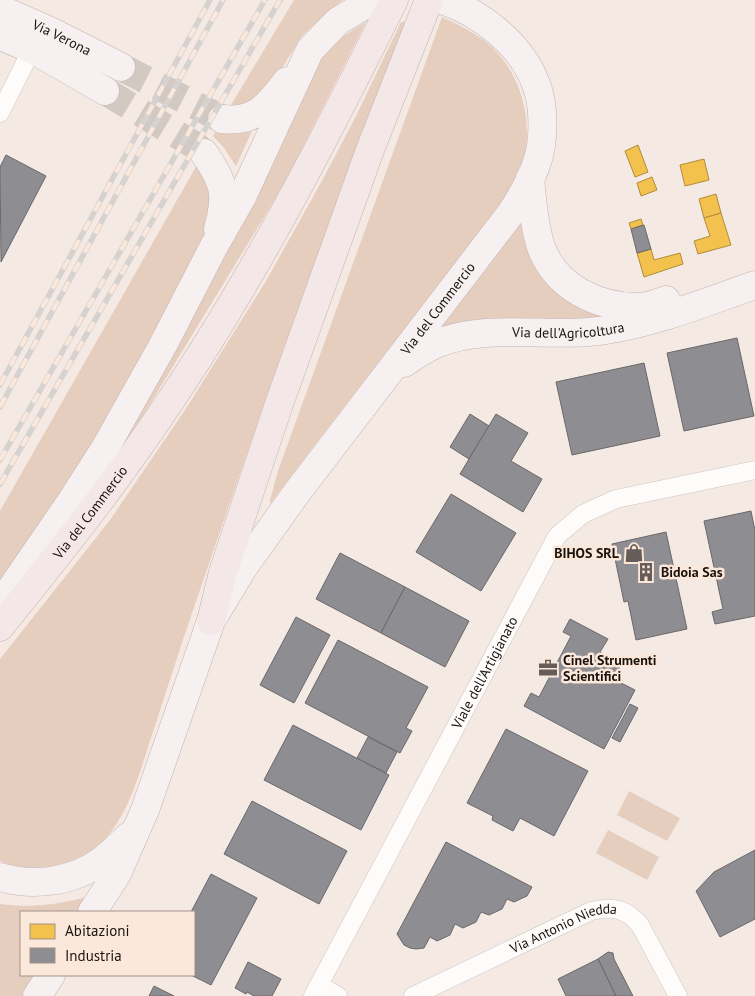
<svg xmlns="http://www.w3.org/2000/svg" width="755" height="996" viewBox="0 0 755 996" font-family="'PT Sans',sans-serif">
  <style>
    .green { fill: #e6cebf }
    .homes { fill: #f2c14e; stroke: #b18c3a }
    .industry { fill: #8d8d92; stroke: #6a686a }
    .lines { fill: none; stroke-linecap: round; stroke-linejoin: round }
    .primary-tunnel { stroke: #d3c9c3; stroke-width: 28; stroke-dasharray: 28 14; stroke-linecap: butt }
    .street-casing { stroke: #cfc6c1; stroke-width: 19 }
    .primary-casing { stroke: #c3b3b1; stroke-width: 29 }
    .highway-casing { stroke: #c3b3b1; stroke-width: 29 }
    .street { stroke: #fdfcfb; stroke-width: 18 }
    .primary { stroke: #f7f0f0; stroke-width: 28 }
    .highway { stroke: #f4e7e8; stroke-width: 28 }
    .rail-casing { stroke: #d5d2d0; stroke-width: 5.5 }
    .rail { stroke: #fce8db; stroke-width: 4; stroke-dasharray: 11; stroke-linecap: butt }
    .labels { text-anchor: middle; stroke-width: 5; stroke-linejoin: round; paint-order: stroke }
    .street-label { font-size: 14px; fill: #1a120d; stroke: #fce8db }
    .poi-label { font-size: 14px; font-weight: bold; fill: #1a120d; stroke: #fce8db; text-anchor: start }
  </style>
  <rect width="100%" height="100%" fill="#f4e9e3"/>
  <!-- green -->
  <g class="green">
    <path d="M294,0H343L332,8L302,36L267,92L249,104L231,105Z"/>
    <path d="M442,17C457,24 471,31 485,41C517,67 531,109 526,150C520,192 456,262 429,297C376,366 322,434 270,504V500L278,471Z"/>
    <path d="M406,21C380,90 352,160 327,229C280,357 236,485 192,613C178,654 165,695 152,735C141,768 129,814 105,839C81,866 33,875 0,861V659L110,520L187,407L266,281L323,179L355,118L401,22Z"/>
    <path d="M366,22L283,186L141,419L111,463L183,335L234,238L301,89L323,55L342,37Z"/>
    <path d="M217,129C228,135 240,134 252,131L236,166L224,148L213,136Z"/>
    <path d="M201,158L212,178L211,223L157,329L96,437L70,480L0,585V511Z"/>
    <path d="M522,222L615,317L438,332L441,326Z"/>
    <path d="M629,791L680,818L667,841L617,815Z"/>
    <path d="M608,830L659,857L647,880L596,853Z"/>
    <path d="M83,898L86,900L78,912H21V975H36L23,996H0V904C29,908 55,905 83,898Z"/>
  </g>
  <!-- homes -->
  <g class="homes">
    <path d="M638,145L648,172L635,177L625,151Z"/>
    <path d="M704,159L709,180L685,186L680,165Z"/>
    <path d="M652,177L657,190L641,196L637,183Z"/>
    <path d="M716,194L721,213L704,218L699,199Z"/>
    <path d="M721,213L731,245L698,254L694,241L710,236L704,218Z"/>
    <path d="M641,219L643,225L631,229L629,223Z"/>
    <path d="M651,249L654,260L680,253L683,264L644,277L637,253Z"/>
  </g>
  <!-- industry -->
  <g class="industry">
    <path d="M6,155L46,176L1,262L0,167Z"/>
    <path d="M644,225L651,249L637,253L631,229Z"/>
    <path d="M737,338L754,416L684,431L667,353Z"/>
    <path d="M644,363L660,436L572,455L556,382Z"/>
    <path d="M470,414L489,426L469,459L450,447Z"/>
    <path d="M496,414L528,433L511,461L542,479L523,512L460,474Z"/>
    <path d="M451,494L516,533L481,591L416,552Z"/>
    <path d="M751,511L755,531V616L715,624L712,612L723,609L704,521Z"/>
    <path d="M666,532L687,629L636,640L628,601L624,602L612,544Z"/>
    <path d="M340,553L405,587L381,633L316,599Z"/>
    <path d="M405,587L469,621L445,667L381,633Z"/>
    <path d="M296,617L330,635L294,703L260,685Z"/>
    <path d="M570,619L608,639L600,652L621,664L613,679L635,690L604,749L524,706L531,693L539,697L571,636L563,632Z"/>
    <path d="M338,640L428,687L406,728L412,731L400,753L305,703Z"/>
    <path d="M630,704L638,708L620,742L612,738Z"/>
    <path d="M293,725L389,775L361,830L264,780Z"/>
    <path d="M506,729L588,771L554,836L520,818L513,831L492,820L493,816L467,803Z"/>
    <path d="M368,737L397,752L386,773L357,758Z"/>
    <path d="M252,801L347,851L319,904L224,854Z"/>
    <path d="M446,842L532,887L527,896L514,902L507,899L502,909L489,915L481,912L476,922L463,928L455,924L450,935L437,941L430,937L424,948L416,949L410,948L404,945L397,934Z"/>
    <path d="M755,850V919L720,937L696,891L714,872Z"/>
    <path d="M211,874L257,898L211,985L191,975H194V912H191Z"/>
    <path d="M608,952L613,953L614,959L633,996H616L598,959Z"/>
    <path d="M598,959L616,996H566L558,979Z"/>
    <path d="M248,962L281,979L272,996H254L247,992L246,994L235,988Z"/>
    <path d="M154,986L174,996H149Z"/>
  </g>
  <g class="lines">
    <!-- primary-tunnel -->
    <g class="primary-tunnel">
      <path d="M121,67L222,119"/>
      <path d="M105,91L196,146L204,153"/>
    </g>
    <!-- street casing -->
    <g class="street-casing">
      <g id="street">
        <path d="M0,113L32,49"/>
        <path d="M319,985L338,996"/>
        <path id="s1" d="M313,996L557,536L583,514L616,499L755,470"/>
        <path id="s2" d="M413,996L591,911C611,906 626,908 640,925L678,996"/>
      </g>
    </g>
    <!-- primary casing -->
    <g class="primary-casing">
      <g id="primary">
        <path id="s3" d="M0,9L50,31L121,67"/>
        <path d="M0,36L32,49L105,91"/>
        <path d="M222,119C255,123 268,106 287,81"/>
        <path d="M204,153C224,182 228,194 218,229"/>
        <path d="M530,178C532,199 534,226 541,247C556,288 599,308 640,307C648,307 658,303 666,300"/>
        <path id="s4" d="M404,363C414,356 425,349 436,344C487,322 552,339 606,330C657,322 706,302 755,285"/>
        <path d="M0,605L70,503L104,450L163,345L213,248L243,195L310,50L338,21L370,2L378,0"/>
        <path d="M0,877C33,887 72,882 100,862C111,854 120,845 129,836"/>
        <path id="s5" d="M92,912L117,874L145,810L211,621L245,565L298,491L511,213C525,191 541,164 542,136C543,120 542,99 536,84C521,44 481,13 442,0"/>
        <path d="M37,996L51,975"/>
      </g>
    </g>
    <!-- highway casing -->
    <g class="highway-casing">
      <g id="highway">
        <path d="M211,621L223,572L278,407L370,150L429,0"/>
        <path id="s6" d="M0,627C54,560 108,493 156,422C248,289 322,145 394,0"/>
      </g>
    </g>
    <!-- street -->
    <use href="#street" class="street"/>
    <!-- primary -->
    <use href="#primary" class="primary"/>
    <!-- highway -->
    <use href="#highway" class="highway"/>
    <!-- rail casing -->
    <g class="rail-casing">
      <g id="rail">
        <path d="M0,385L210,0"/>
        <path d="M0,407L223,0"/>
        <path d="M0,460L265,0"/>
        <path d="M0,484L280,0"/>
      </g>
    </g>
    <!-- rail -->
    <use href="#rail" class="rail"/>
  </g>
  <!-- icons -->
  <defs>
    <g id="shop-bare" transform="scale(1.5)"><path d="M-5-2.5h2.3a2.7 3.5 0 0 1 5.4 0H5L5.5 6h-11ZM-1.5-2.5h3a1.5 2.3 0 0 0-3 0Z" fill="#665d58" stroke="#fce8db" stroke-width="2.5" paint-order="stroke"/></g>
    <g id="building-bare" transform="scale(1.5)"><path d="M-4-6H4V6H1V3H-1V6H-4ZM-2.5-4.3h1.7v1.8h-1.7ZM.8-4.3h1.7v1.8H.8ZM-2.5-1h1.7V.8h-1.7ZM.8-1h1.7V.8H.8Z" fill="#665d58" stroke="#fce8db" stroke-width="2.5" paint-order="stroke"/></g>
    <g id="office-bare" transform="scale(1.5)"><path d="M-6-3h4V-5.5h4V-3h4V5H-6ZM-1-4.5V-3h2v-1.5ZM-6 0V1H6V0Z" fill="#665d58" stroke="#fce8db" stroke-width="2.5" paint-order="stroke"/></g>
  </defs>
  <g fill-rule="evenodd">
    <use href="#shop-bare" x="634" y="553"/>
    <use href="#building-bare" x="646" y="572"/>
    <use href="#office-bare" x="548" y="668"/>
  </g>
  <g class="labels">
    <!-- street labels -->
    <g class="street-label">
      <text dy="5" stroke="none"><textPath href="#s3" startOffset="68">Via Verona</textPath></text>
      <text dy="5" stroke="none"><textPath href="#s5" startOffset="702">Via del Commercio</textPath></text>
      <text dy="5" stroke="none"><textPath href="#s4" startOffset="171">Via dell'Agricoltura</textPath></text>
      <text dy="5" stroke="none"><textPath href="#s6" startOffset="146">Via del Commercio</textPath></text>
      <text dy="5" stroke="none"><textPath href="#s1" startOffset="366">Viale dell'Artigianato</textPath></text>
      <text dy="5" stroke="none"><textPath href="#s2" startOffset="166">Via Antonio Niedda</textPath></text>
    </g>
    <!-- poi labels -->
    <g class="poi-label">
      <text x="619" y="558" text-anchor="end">BIHOS SRL</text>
      <text x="661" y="577">Bidoia Sas</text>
      <text x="563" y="665">Cinel Strumenti<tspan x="563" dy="16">Scientifici</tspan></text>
    </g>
  </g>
  <!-- legend -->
  <rect x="20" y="911" width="175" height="65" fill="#fce8db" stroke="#a29289"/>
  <rect x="30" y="924" width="25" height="15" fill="#f2c14e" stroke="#a29289"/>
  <text x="65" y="936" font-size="15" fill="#1a120d">Abitazioni</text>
  <rect x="30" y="948" width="25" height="15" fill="#8d8d92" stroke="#a29289"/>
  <text x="65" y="961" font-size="15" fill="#1a120d">Industria</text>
</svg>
